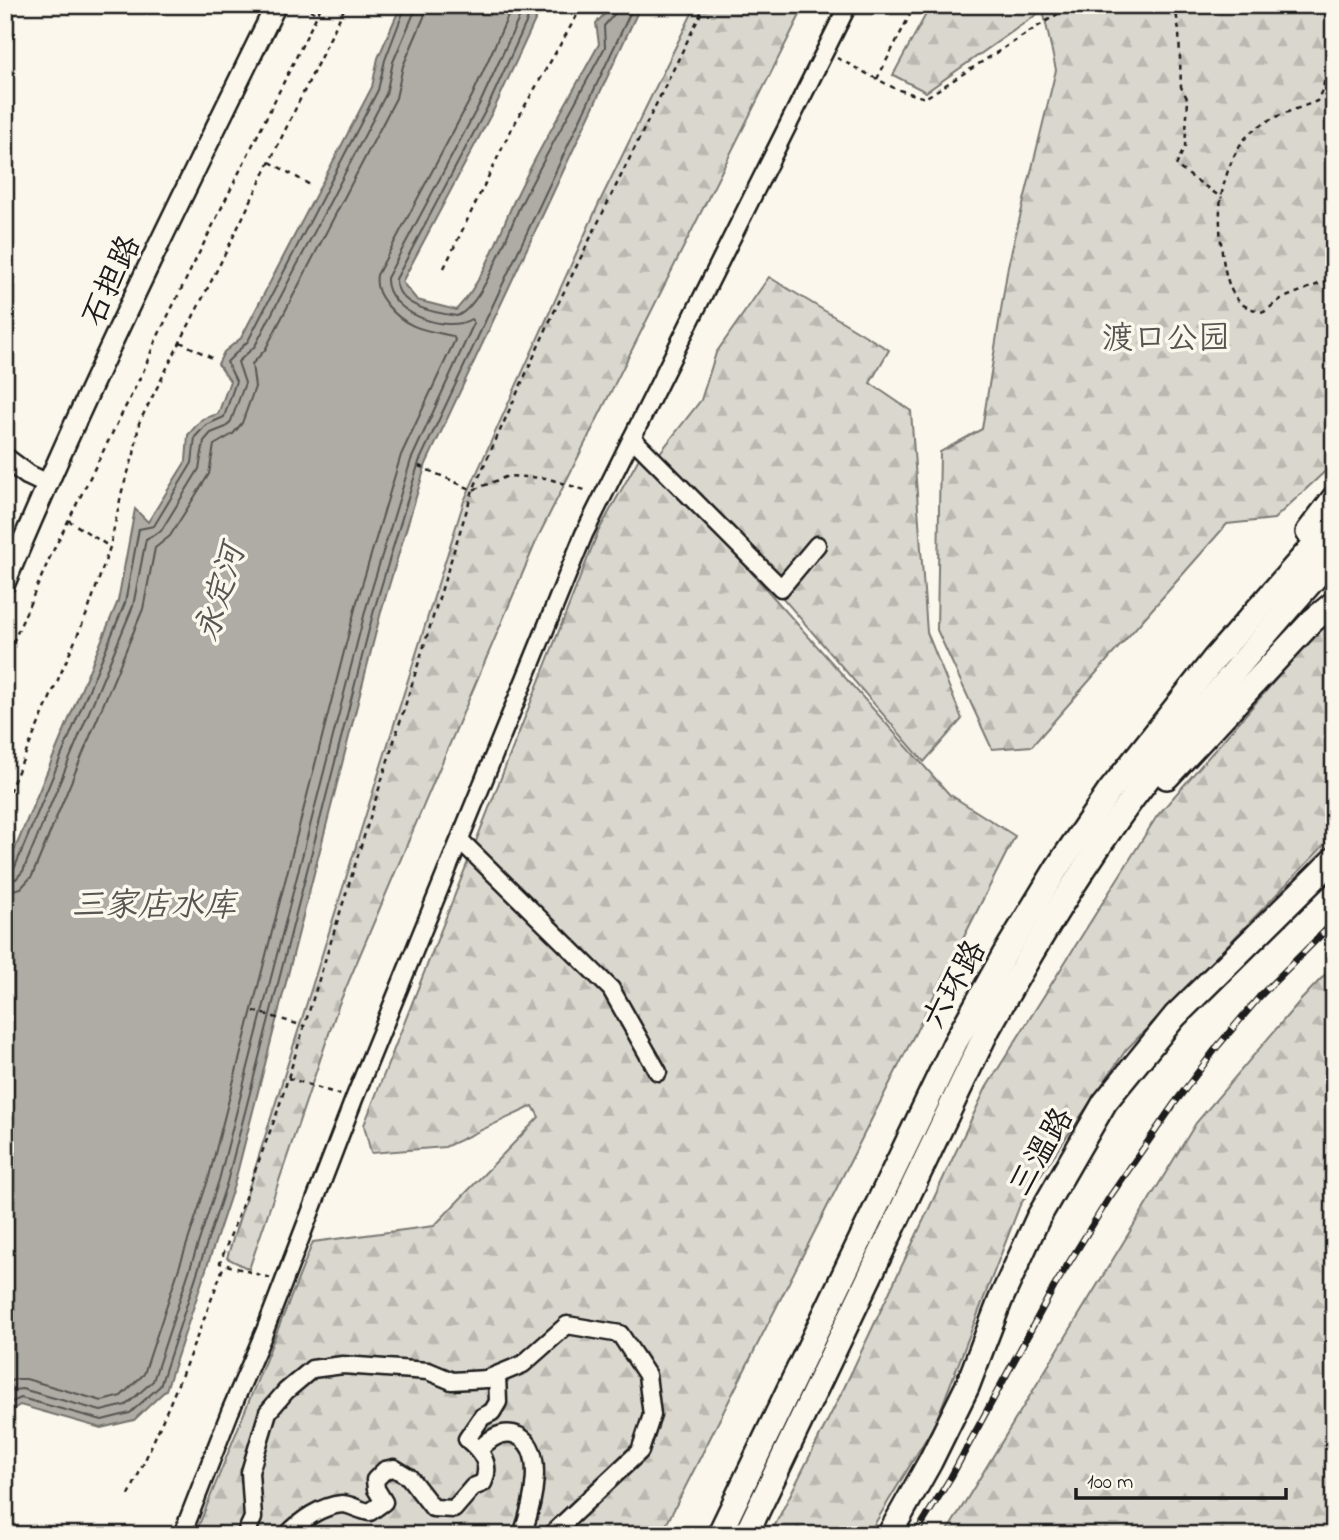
<svg xmlns="http://www.w3.org/2000/svg" width="1339" height="1540" viewBox="0 0 1339 1540" font-family="'Indie Flower','LXGW WenKai TC',sans-serif">
  <style>
    .forest { fill: url(#forest-firs); stroke: #7b7a75; stroke-width: 2 }
    .water { fill: #afaca5; stroke: #74726e; stroke-width: 2 }
    .lines { fill: none; stroke-linecap: round; stroke-linejoin: round }
    .shore { stroke: #575653; stroke-width: 2 }
    .minor-casing { stroke: #1c1c1c; stroke-width: 21 }
    .major-casing { stroke: #1c1c1c; stroke-width: 24 }
    .highway-casing { stroke: #1c1c1c; stroke-width: 28 }
    .path { stroke: #1c1c1c; stroke-width: 2.5; stroke-dasharray: 5 5; stroke-linecap: butt }
    .minor { stroke: #fbf7ec; stroke-width: 16 }
    .major { stroke: #fbf7ec; stroke-width: 19 }
    .highway { stroke: #fbf7ec; stroke-width: 23 }
    .rail-casing { stroke: #1c1c1c; stroke-width: 7 }
    .rail { stroke: #fbf7ec; stroke-width: 4.5; stroke-dasharray: 13; stroke-linecap: butt }
    .labels { text-anchor: middle; stroke-width: 7; stroke-linejoin: round; paint-order: stroke }
    .street-label { font-size: 32px; fill: #1c1c1c; stroke: #fbf7ec }
    .park-label { font-size: 32px; fill: #555451; stroke: #fbf7ec }
    .water-label { font-size: 33px; font-style: italic; fill: #575653; stroke: #fbf7ec }
  </style>
  <defs>
    <pattern id="forest-firs" width="22" height="20" patternUnits="userSpaceOnUse" patternTransform="scale(1.75)"><rect width="22" height="20" fill="#dad7ce"/><path d="M5 1l3.5 6h-7zM16 11l3.5 6h-7z" fill="#bab8b0"/></pattern>
  </defs>
  <rect width="100%" height="100%" fill="#fbf7ec"/>
  <filter id="ink" filterUnits="userSpaceOnUse"><feTurbulence type="fractalNoise" baseFrequency=".0143" numOctaves="2"/><feDisplacementMap in="SourceGraphic" scale="14" xChannelSelector="R" yChannelSelector="G"/><feConvolveMatrix kernelMatrix="1 2 1 2 8 2 1 2 1" color-interpolation-filters="sRGB"/></filter>
  <g filter="url(#ink)">
    <!-- forest -->
    <g class="forest">
      <path d="M696,5H805L538,537L339,1004L249,1269L227,1258L464,501L600,201Z"/>
      <path d="M931,5H1334V463L1274,519L1227,524L1032,746L992,749L937,630L940,452L982,429L1008,266L1056,70L1043,10L926,92L893,75Z"/>
      <path d="M769,277L889,350L870,383L911,411L927,632L962,719L924,762L659,454L701,400L716,353Z"/>
      <path d="M643,451L949,794L1015,836L661,1535H195L313,1242L434,1226L539,1117L533,1106L445,1147L371,1153L364,1125L598,532Z"/>
      <path d="M1334,613V835L1126,1050L1020,1205L935,1424L868,1535H770L844,1388L986,1088L1157,816Z"/>
      <path d="M1334,965V1535H945L1196,1123L1299,1002Z"/>
    </g>
    <!-- water -->
    <path class="water" d="M401,5H542L495,107L402,282L417,300L456,310C485,279 497,239 514,201C539,147 571,96 599,44L596,23L613,5H641L426,464L381,612L234,1185L166,1390L134,1420L101,1428L20,1405L5,1414V873L118,601L135,509L148,522L186,461L188,435L202,419L218,414L230,381L218,364L224,352L241,338L372,87L378,58Z"/>
    <g class="lines">
      <!-- shore -->
      <g class="shore">
        <path d="M534,5L489,104L396,279C396,307 436,313 457,316C485,304 509,227 523,200C549,149 578,98 605,47L604,26L616,12L617,5"/>
        <path d="M5,873L11,872L15,867L125,603L139,529L154,526L192,463L195,437L206,425L224,417L236,381L227,362L248,341L378,90L385,60L406,5"/>
        <path d="M5,881L16,879L23,871L133,606L146,539L161,531L199,469L204,441L211,433L226,427L231,421L245,383L238,362L255,346L386,94L393,62L414,13L415,5"/>
        <path d="M5,892L21,888L32,876L143,609L155,548L170,536L209,474L214,445L233,434L242,423L255,387L252,364L265,350L396,98L403,66L424,17L426,5"/>
        <path d="M5,1383L16,1379H26L102,1401L121,1396L144,1374L209,1177L356,605L401,455L455,340L453,336C425,330 407,329 388,306C380,296 375,288 377,275L472,96L513,5"/>
        <path d="M5,1395L14,1390L22,1389L101,1411L126,1405L153,1381L219,1180L366,608L411,460L474,323L471,319C446,335 385,311 387,278L481,101L525,5"/>
        <path d="M5,1405L21,1398L102,1420L130,1413L160,1386L227,1182L374,610L419,462L634,5"/>
      </g>
      <!-- minor casing -->
      <g class="minor-casing">
        <g id="minor">
          <path d="M632,438L781,588L817,545"/>
          <path d="M460,840L611,989L658,1072"/>
          <path d="M479,1450C488,1440 499,1431 513,1434C550,1444 531,1510 522,1535"/>
          <path d="M182,1535L230,1412L264,1333L354,1099L584,534L848,5"/>
          <path d="M245,1535L253,1518L250,1472L268,1412L286,1391L312,1369L343,1365L428,1371L452,1381L487,1379L523,1364L567,1325L620,1334L647,1375L652,1415L640,1451L551,1535"/>
          <path d="M287,1535C301,1520 321,1506 342,1504C350,1504 361,1511 370,1512L384,1502L376,1489L375,1480L385,1470L394,1468L409,1477L433,1508L454,1509L473,1487L483,1483C492,1464 481,1451 467,1439L482,1417L492,1412L498,1402L497,1375"/>
        </g>
      </g>
      <!-- major casing -->
      <g class="major-casing">
        <g id="major">
          <path d="M5,458L28,475L47,484"/>
          <path d="M5,583C87,387 182,196 276,5"/>
        </g>
      </g>
      <!-- highway casing -->
      <g class="highway-casing">
        <g id="highway">
          <path d="M1308,532L1334,498"/>
          <path d="M1167,777L1312,621L1334,603"/>
          <path d="M719,1535L955,1043L1004,955L1057,868L1109,792L1215,658L1334,522"/>
          <path d="M746,1535L988,1029C1032,950 1079,871 1133,798C1196,714 1264,635 1334,556"/>
          <path d="M889,1535L930,1462L967,1387L1000,1301L1038,1218L1105,1102L1175,1016L1334,859"/>
        </g>
      </g>
      <!-- path -->
      <g class="path">
        <path d="M301,5L316,13"/>
        <path d="M1175,5L1179,31L1181,87L1188,100L1185,146L1176,166L1222,198"/>
        <path d="M1334,32L1323,88L1317,101C1290,112 1255,120 1239,147C1229,163 1221,189 1220,208C1219,231 1222,280 1236,298C1244,308 1252,309 1264,312L1281,299L1334,278"/>
        <path d="M837,58L896,89L925,98L1067,8L1077,5"/>
        <path d="M877,79L915,5"/>
        <path d="M270,162L312,186"/>
        <path d="M444,268L511,130L583,5"/>
        <path d="M180,342L214,359"/>
        <path d="M419,466L473,490L508,476L546,478L588,491"/>
        <path d="M68,520L110,547"/>
        <path d="M5,661L50,557L143,372L155,342L322,5"/>
        <path d="M5,801L88,611L110,547L122,491L134,454L139,423L223,258L346,5"/>
        <path d="M254,1011L304,1026"/>
        <path d="M288,1078L341,1095"/>
        <path d="M270,1278L220,1263L277,1113L473,490L554,312L705,5"/>
        <path d="M129,1495C164,1420 196,1343 224,1265"/>
      </g>
      <!-- minor -->
      <use href="#minor" class="minor"/>
      <!-- major -->
      <use href="#major" class="major"/>
      <!-- highway -->
      <use href="#highway" class="highway"/>
      <!-- rail casing -->
      <g class="rail-casing">
        <path id="rail" d="M915,1535L951,1477L1054,1287L1109,1198L1174,1104L1217,1047L1261,995L1334,922"/>
      </g>
      <!-- rail -->
      <use href="#rail" class="rail"/>
    </g>
  </g>
  <g class="labels">
    <!-- street labels -->
    <g class="street-label">
      <text transform="translate(110 280) rotate(-65)" y="11">石担路</text>
      <text transform="translate(953 984) rotate(-61)" y="11">六环路</text>
      <text transform="translate(1040 1151) rotate(-60)" y="11">三温路</text>
    </g>
    <!-- park labels -->
    <g class="park-label">
      <text x="1166" y="348">渡口公园</text>
    </g>
    <!-- water labels -->
    <g class="water-label">
      <text transform="translate(218 592) rotate(-73)" y="12">永定河</text>
      <text x="154" y="915">三家店水库</text>
    </g>
  </g>
  <!-- margin -->
  <rect width="1339" height="1540" fill="none" stroke="#fbf7ec" stroke-width="28"/>
  <rect x="14" y="14" width="1311" height="1512" fill="none" stroke="#1c1c1c" stroke-width="2.5" filter="url(#ink)"/>
  <!-- scale -->
  <path d="M1076 1488v10h210v-10" fill="none" stroke="#1c1c1c" stroke-width="3.5"/>
  <text x="1087" y="1488" font-size="21" fill="#1c1c1c" stroke="#fbf7ec" stroke-width="5" paint-order="stroke">100 m</text>
</svg>
